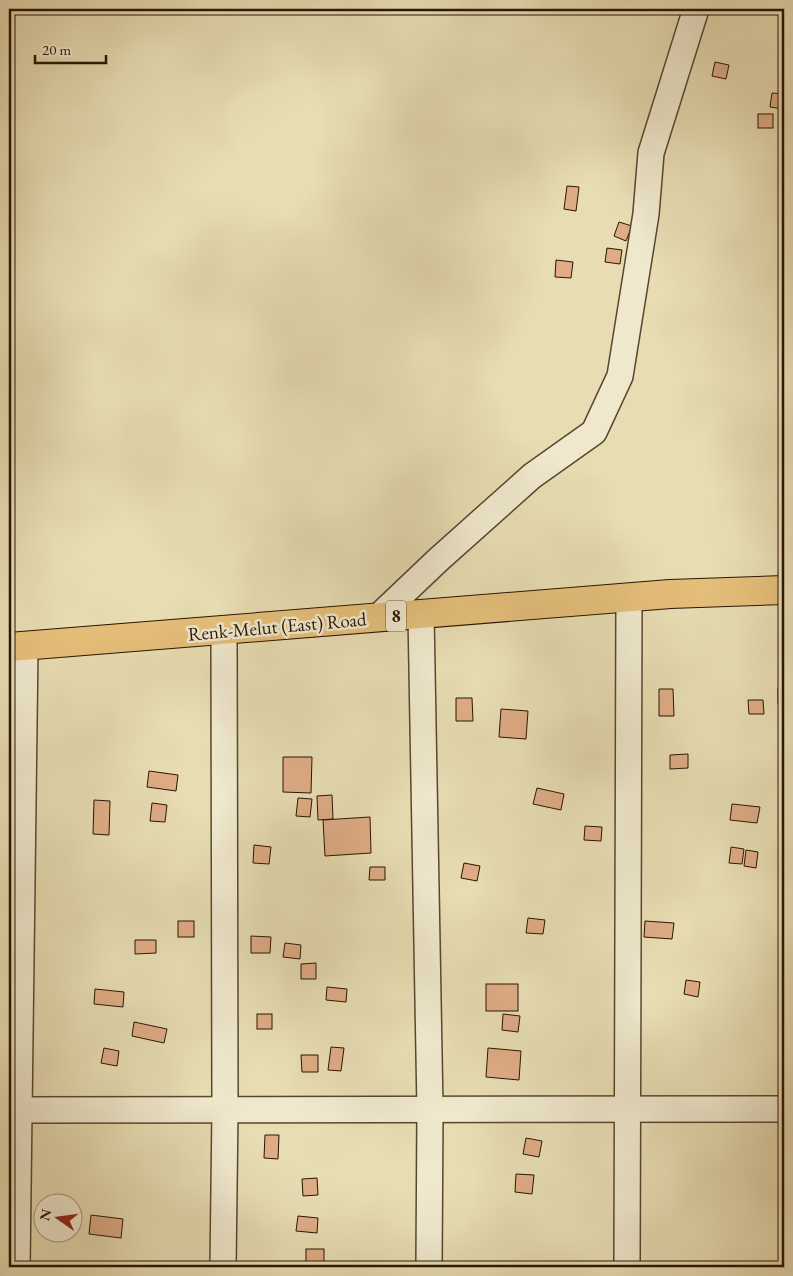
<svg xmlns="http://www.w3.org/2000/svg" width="793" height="1276" viewBox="0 0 793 1276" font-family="'EB Garamond',serif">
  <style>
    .building { fill: #deac85; stroke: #2b1404 }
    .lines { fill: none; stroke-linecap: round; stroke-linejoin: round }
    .minor-casing { stroke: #5a4630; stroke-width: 28 }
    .primary-casing { stroke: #2b1404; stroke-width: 30 }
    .minor { stroke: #efe8cd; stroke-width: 25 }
    .primary { stroke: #e4be79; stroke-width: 28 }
    .labels { text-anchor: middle; stroke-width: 5; stroke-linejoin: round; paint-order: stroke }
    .shield { fill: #efe8cd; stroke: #665440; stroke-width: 1 }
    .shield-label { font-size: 18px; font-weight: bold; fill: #2b1404 }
    .street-label { font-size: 19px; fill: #2b1404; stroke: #efe8cd }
  </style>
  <rect width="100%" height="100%" fill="#e7dcb2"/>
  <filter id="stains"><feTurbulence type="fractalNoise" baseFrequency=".004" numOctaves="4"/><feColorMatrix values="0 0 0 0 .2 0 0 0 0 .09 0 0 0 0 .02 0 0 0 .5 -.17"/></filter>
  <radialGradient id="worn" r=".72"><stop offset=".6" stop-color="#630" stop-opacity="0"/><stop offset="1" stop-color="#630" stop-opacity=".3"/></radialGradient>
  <!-- building -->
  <g class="building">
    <path d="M715,62L729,65L726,79L712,76Z"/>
    <path d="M772,93L784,94V109L770,107Z"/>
    <rect x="758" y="114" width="15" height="14"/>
    <path d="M567,186L579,187L576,211L564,209Z"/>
    <path d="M619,222L632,226L626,241L614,236Z"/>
    <path d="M607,248L622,250L620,264L605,262Z"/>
    <path d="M556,260L573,262L571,278L555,277Z"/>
    <rect x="778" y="688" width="6" height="15"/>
    <path d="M659,689H673L674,716H659Z"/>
    <path d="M456,698H472L473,721H456Z"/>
    <path d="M748,700H763L764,714H749Z"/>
    <path d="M501,709L528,711L526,739L499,737Z"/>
    <path d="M688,754V768L670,769V755Z"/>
    <path d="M283,757H312L311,793L283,792Z"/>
    <path d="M149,771L178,775L176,791L147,787Z"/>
    <path d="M537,788L564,794L561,810L533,804Z"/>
    <path d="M332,795L333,819L318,820L317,796Z"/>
    <path d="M298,798L312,799L310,817L296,816Z"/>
    <path d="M94,800L110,801L109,835L93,834Z"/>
    <path d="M152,803L167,805L165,822L150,821Z"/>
    <path d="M732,804L760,807L757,823L730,820Z"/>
    <path d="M370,817L371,853L325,856L323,820Z"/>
    <path d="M585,826L602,827L601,841L584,840Z"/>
    <path d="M254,845L271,847L269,864L253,863Z"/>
    <path d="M731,847L744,849L742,864L729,863Z"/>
    <path d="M746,850L758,852L756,868L744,866Z"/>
    <path d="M464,863L480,866L477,881L461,878Z"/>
    <path d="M370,867H385V880H369Z"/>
    <path d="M528,918L545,920L543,934L526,933Z"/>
    <rect x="178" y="921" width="16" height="16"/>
    <path d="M645,921L674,923L672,939L644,937Z"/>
    <path d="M251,936L271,937L270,953H251Z"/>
    <path d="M135,940H156V953L135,954Z"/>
    <path d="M285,943L301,945L300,959L283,957Z"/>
    <path d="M316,963V979H301V964Z"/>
    <path d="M686,980L700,982L698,997L684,994Z"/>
    <rect x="486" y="984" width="32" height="27"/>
    <path d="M327,987L347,989L346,1002L326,1000Z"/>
    <path d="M95,989L124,992L123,1007L94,1004Z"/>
    <rect x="257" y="1014" width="15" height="15"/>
    <path d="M503,1014L520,1016L518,1032L502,1030Z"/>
    <path d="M134,1022L167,1029L164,1043L132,1036Z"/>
    <path d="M331,1047L344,1048L341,1071L328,1070Z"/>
    <path d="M104,1048L119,1051L117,1066L101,1063Z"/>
    <path d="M488,1048L521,1051L519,1080L486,1077Z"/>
    <path d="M301,1055H318V1072H302Z"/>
    <path d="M265,1135H279L278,1159L264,1158Z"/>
    <path d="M526,1138L542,1141L539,1157L523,1154Z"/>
    <path d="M516,1174L534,1175L532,1194L515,1192Z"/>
    <path d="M317,1178L318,1195L303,1196L302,1179Z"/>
    <path d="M91,1215L123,1219L121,1238L89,1234Z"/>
    <path d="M298,1216L318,1218L317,1233L296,1231Z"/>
    <rect x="306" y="1249" width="18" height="15"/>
  </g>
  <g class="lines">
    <!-- minor casing -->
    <g class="minor-casing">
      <g id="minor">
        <path d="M421,614L430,1109L429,1267"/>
        <path d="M377,618L438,560L532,476L594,432L620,376L646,214L651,153L696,9"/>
        <path d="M9,1110L784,1109"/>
        <path d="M17,1267L25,646"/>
        <path d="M223,1267L225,1110L224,630"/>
        <path d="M627,1267L629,598"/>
      </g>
    </g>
    <!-- primary casing -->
    <g class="primary-casing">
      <path id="primary" d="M9,647L670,594L784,590"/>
    </g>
    <!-- minor -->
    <use href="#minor" class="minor"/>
    <!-- primary -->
    <use href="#primary" class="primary"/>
  </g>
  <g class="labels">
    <!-- shield labels -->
    <rect class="shield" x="386" y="600.5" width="20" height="31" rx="4"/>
    <g class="shield-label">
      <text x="396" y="622">8</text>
    </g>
    <!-- street labels -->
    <g class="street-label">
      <text transform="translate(277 626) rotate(-5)" y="7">Renk-Melut (East) Road</text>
    </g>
  </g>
  <!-- margin -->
  <rect width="793" height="1276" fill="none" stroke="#e7dcb2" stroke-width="30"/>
  <rect x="10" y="10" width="773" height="1256" fill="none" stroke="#2b1404" stroke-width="2.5"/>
  <rect x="15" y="15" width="763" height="1246" fill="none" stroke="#2b1404"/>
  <!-- north arrow -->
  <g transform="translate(58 1218) rotate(284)"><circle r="24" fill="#efe8cd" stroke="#a1937d"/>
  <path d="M0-4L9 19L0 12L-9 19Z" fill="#8f2418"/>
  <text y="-8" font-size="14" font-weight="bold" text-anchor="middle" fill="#2b1404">N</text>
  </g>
  <!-- scale -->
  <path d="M35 55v8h71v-8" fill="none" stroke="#2b1404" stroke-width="2.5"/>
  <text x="42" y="55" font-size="15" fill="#2b1404" stroke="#efe8cd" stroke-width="4" paint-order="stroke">20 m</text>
  <rect width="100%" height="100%" filter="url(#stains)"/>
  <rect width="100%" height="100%" fill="url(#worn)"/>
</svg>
